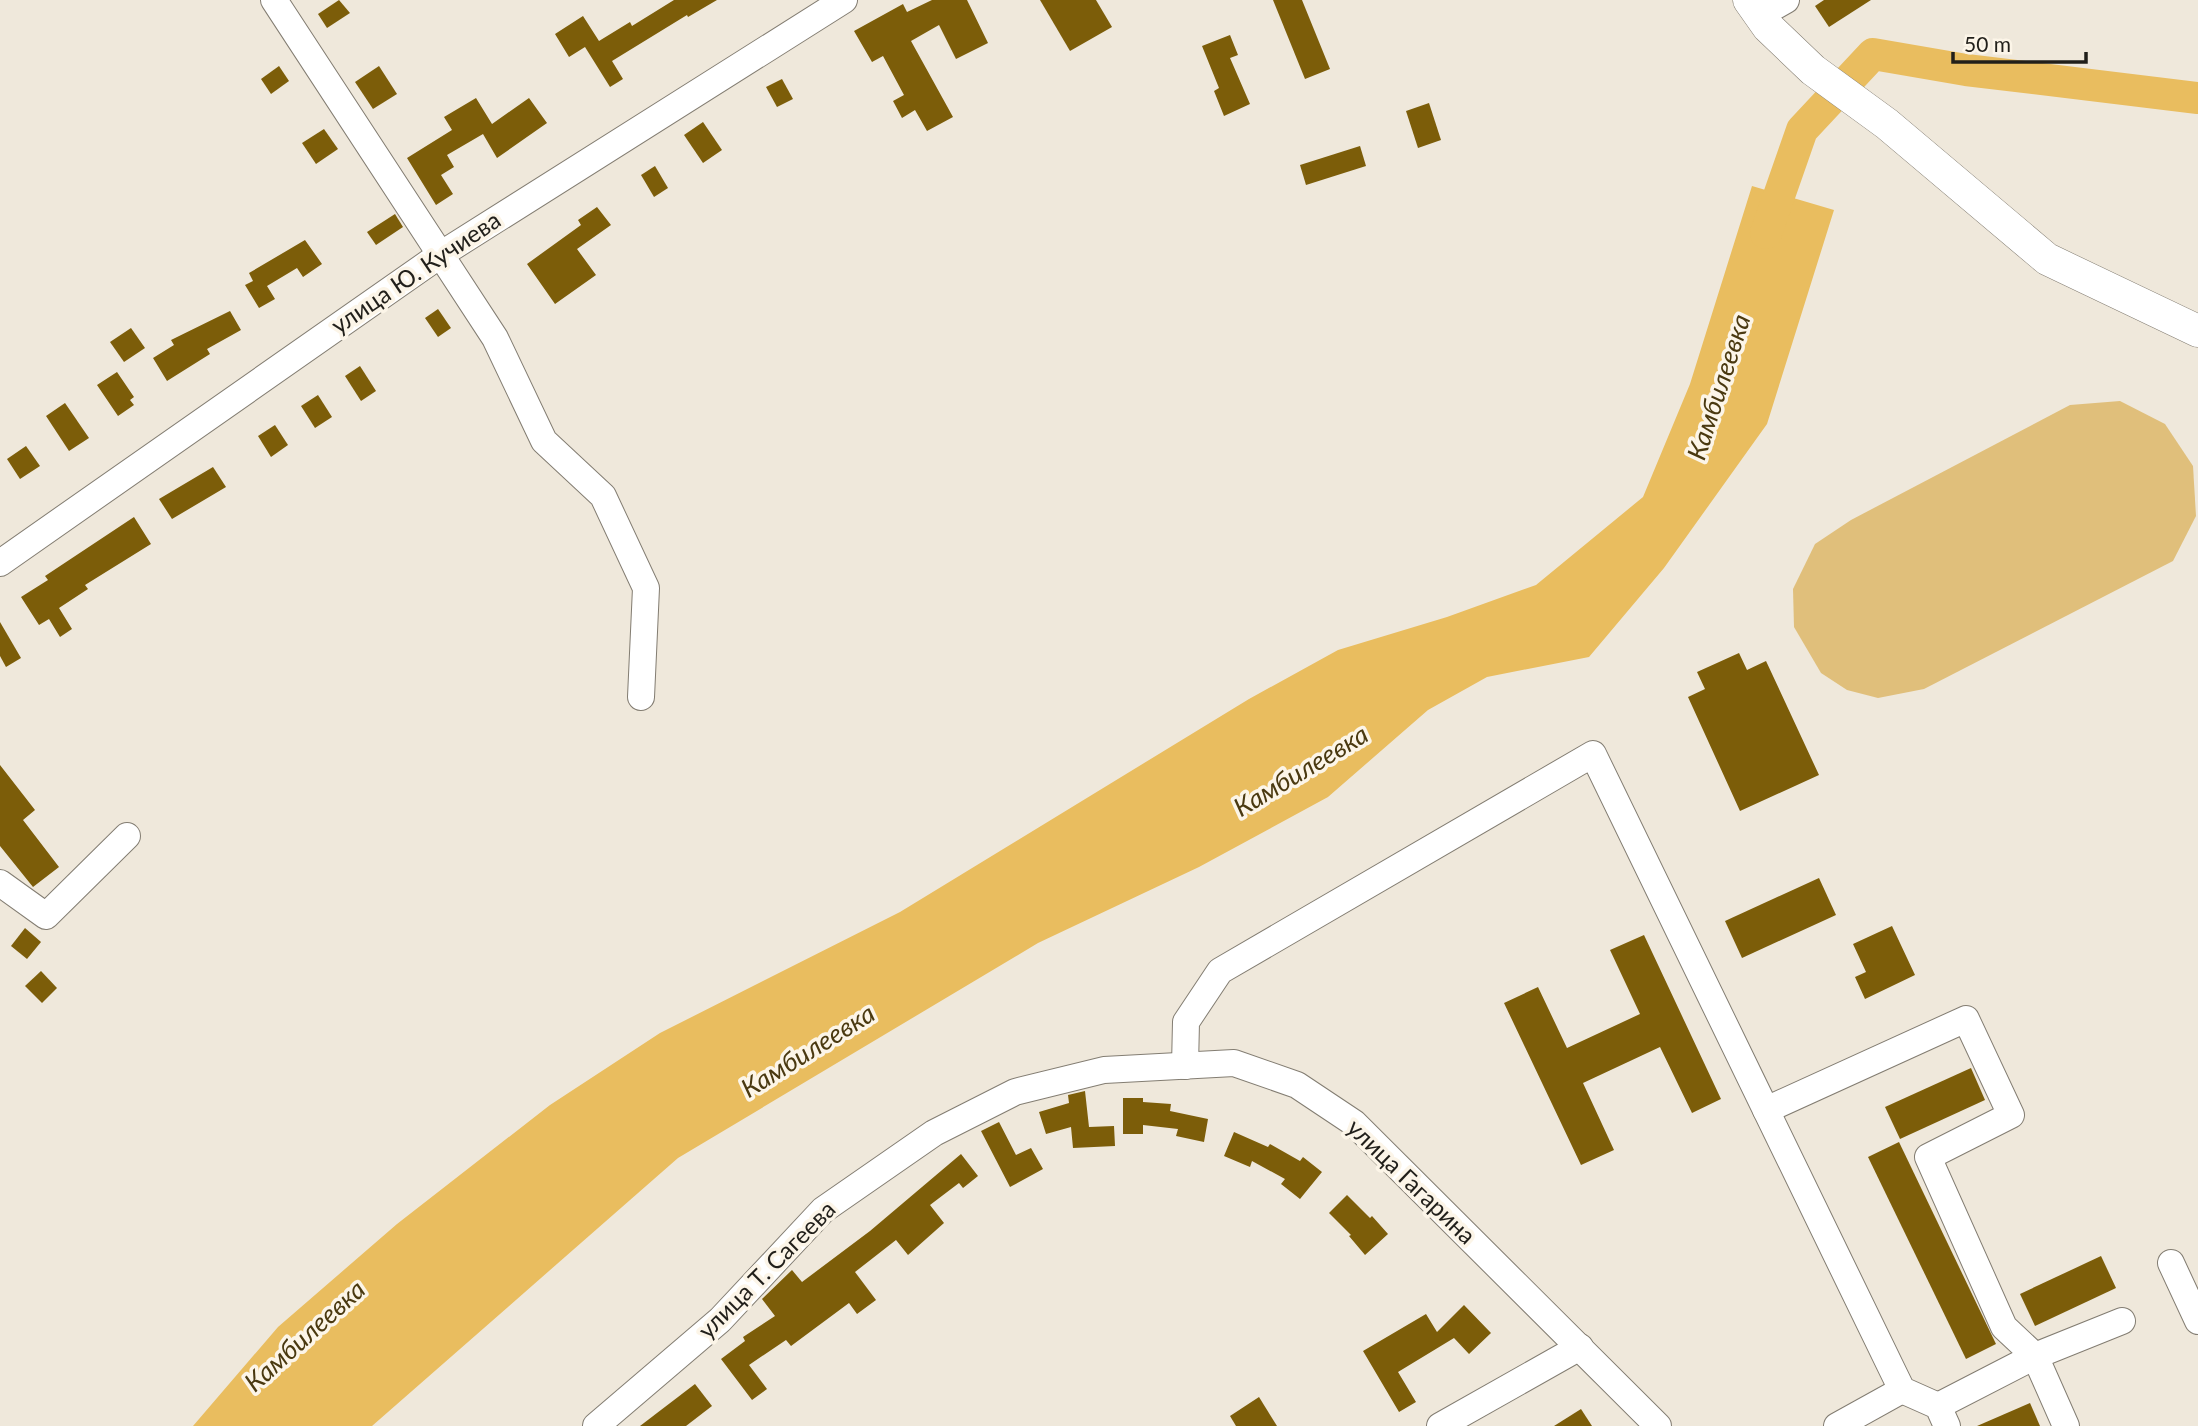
<svg xmlns="http://www.w3.org/2000/svg" width="2198" height="1426" viewBox="0 0 2198 1426" font-family="Lato,sans-serif">
  <style>
    .green { fill: #e0bf7b }
    .water { fill: #e9bd5f }
    .lines { fill: none; stroke-linecap: round; stroke-linejoin: round }
    .river { stroke: #e9bd5f; stroke-width: 32 }
    .building { fill: #7c5d09 }
    .minor-casing { stroke: #837d72; stroke-width: 28 }
    .major-casing { stroke: #837d72; stroke-width: 33 }
    .minor { stroke: #fff; stroke-width: 26 }
    .major { stroke: #fff; stroke-width: 32 }
    .labels { text-anchor: middle; stroke-width: 7; stroke-linejoin: round; paint-order: stroke }
    .street-label { font-size: 24px; fill: #211f1a; stroke: #fcf5e8 }
    .water-label { font-size: 26px; font-style: italic; fill: #4a3910; stroke: #fcf5e8 }
  </style>
  <rect width="100%" height="100%" fill="#efe8db"/>
  <!-- green -->
  <path class="green" d="M2120,401L2165,424L2193,466L2196,516L2173,561L1924,689L1878,698L1847,690L1821,673L1794,627L1793,589L1815,544L1851,520L2070,405Z"/>
  <!-- water -->
  <path class="water" d="M1752,186L1834,210L1767,424L1664,568L1589,657L1487,677L1428,710L1328,797L1199,867L1038,943L678,1158L372,1426H193L278,1327L397,1224L550,1105L660,1033L900,912L1249,699L1338,650L1447,617L1536,585L1643,497L1690,384Z"/>
  <g class="lines">
    <!-- river -->
    <path class="river" d="M1766,233L1802,130L1873,54L1966,70L2198,98"/>
  </g>
  <!-- building -->
  <g class="building">
    <path d="M339,0L350,13L327,28L318,14Z"/>
    <path d="M674,0H717L688,17L687,15L612,61L623,79L610,87L585,47L569,57L555,34L583,16L599,41L630,22L632,26Z"/>
    <path d="M932,0H967L988,43L956,59L939,25L911,41L953,117L927,131L915,110L902,118L893,101L904,95L883,56L872,62L854,31L903,4L907,12Z"/>
    <path d="M1040,0H1096L1112,27L1070,51Z"/>
    <path d="M1273,0H1302L1330,69L1305,79Z"/>
    <path d="M1824,0H1871L1829,27L1815,6Z"/>
    <path d="M1230,35L1238,55L1230,58L1250,104L1224,116L1214,91L1219,88L1202,46Z"/>
    <path d="M279,66L289,81L271,94L261,79Z"/>
    <path d="M379,66L397,94L373,109L355,82Z"/>
    <path d="M782,79L793,99L777,107L766,87Z"/>
    <path d="M476,98L492,124L529,98L547,123L497,158L483,134L447,155L454,167L441,175L453,194L436,205L407,158L452,130L444,117Z"/>
    <path d="M1429,103L1441,140L1418,148L1406,111Z"/>
    <path d="M703,122L722,150L703,163L684,135Z"/>
    <path d="M324,129L338,149L316,164L302,143Z"/>
    <path d="M1360,146L1366,166L1306,185L1300,165Z"/>
    <path d="M655,166L668,188L654,197L641,175Z"/>
    <path d="M597,207L611,225L577,249L596,275L555,304L527,264L581,225L578,220Z"/>
    <path d="M395,214L403,227L376,245L367,232Z"/>
    <path d="M305,240L322,264L303,277L297,268L267,286L275,299L259,308L245,285L253,281L249,273Z"/>
    <path d="M438,309L451,328L438,337L425,318Z"/>
    <path d="M230,311L241,330L207,349L210,354L167,381L153,358L174,345L171,340Z"/>
    <path d="M131,328L145,348L124,362L110,342Z"/>
    <path d="M360,366L376,391L361,401L345,376Z"/>
    <path d="M117,372L134,397L130,400L134,405L118,416L97,385Z"/>
    <path d="M318,395L332,417L315,428L301,406Z"/>
    <path d="M65,403L89,438L69,451L46,416Z"/>
    <path d="M275,425L288,445L271,457L258,436Z"/>
    <path d="M26,446L40,466L20,479L7,459Z"/>
    <path d="M213,467L226,487L172,519L159,499Z"/>
    <path d="M134,517L151,544L85,585L88,589L59,608L72,629L60,637L49,619L39,625L21,597L48,580L45,576Z"/>
    <path d="M0,622L21,658L6,667L0,656Z"/>
    <path d="M1739,653L1747,670L1766,661L1819,775L1740,811L1688,697L1705,689L1697,672Z"/>
    <path d="M0,765L35,810L23,820L59,867L33,887L0,846Z"/>
    <path d="M1819,878L1836,915L1742,958L1725,921Z"/>
    <path d="M1892,926L1915,975L1865,999L1855,977L1866,972L1853,944Z"/>
    <path d="M25,928L41,942L27,959L11,946Z"/>
    <path d="M1644,935L1721,1099L1692,1113L1660,1047L1583,1083L1614,1150L1581,1165L1504,1003L1538,987L1567,1048L1640,1014L1610,950Z"/>
    <path d="M41,971L57,988L42,1003L25,986Z"/>
    <path d="M1971,1068L1985,1100L1900,1139L1885,1107Z"/>
    <path d="M1085,1091L1089,1127L1114,1126L1115,1146L1073,1148L1071,1127L1046,1134L1039,1112L1069,1103L1068,1095Z"/>
    <path d="M1123,1098H1143V1102L1171,1104L1170,1111L1208,1119L1204,1142L1176,1136L1178,1129L1143,1125V1134H1123Z"/>
    <path d="M999,1122L1016,1155L1031,1148L1043,1169L1010,1187L981,1131Z"/>
    <path d="M1234,1132L1268,1147L1270,1144L1300,1161L1303,1157L1322,1172L1300,1199L1281,1184L1285,1179L1252,1161L1250,1167L1224,1156Z"/>
    <path d="M1899,1142L1996,1344L1966,1359L1868,1157Z"/>
    <path d="M961,1154L978,1176L963,1188L959,1183L930,1205L944,1223L908,1255L896,1240L855,1272L876,1300L857,1314L849,1303L791,1346L786,1340L749,1365L767,1389L752,1400L721,1359L745,1341L743,1337L775,1316L762,1299L792,1270L802,1282L870,1231Z"/>
    <path d="M1347,1195L1370,1218L1372,1216L1388,1234L1365,1255L1349,1236L1351,1235L1329,1213Z"/>
    <path d="M2101,1256L2116,1288L2035,1326L2020,1294Z"/>
    <path d="M1464,1305L1491,1333L1469,1354L1454,1338L1398,1372L1416,1402L1399,1412L1363,1351L1426,1314L1437,1332Z"/>
    <path d="M695,1384L712,1406L686,1426H640Z"/>
    <path d="M1259,1397L1277,1426H1236L1230,1416Z"/>
    <path d="M2030,1403L2040,1426H1977Z"/>
    <path d="M1581,1409L1592,1426H1554Z"/>
  </g>
  <g class="lines">
    <!-- minor casing -->
    <g class="minor-casing">
      <g id="minor">
        <path d="M274,0L495,338L544,441L603,496L646,588L641,697"/>
        <path d="M1760,15L1786,0"/>
        <path d="M0,563L440,255L844,0"/>
        <path d="M0,883L46,916L127,836"/>
        <path d="M1185,1066L1186,1022L1220,971L1593,754L1902,1390L1938,1406L1947,1426"/>
        <path d="M1766,1110L1966,1019L2011,1115L1928,1157L2004,1327L2035,1356L2066,1426"/>
        <path d="M2171,1263L2198,1321"/>
        <path d="M1938,1406L2035,1356L2122,1321"/>
        <path d="M596,1426L720,1320L823,1210L934,1133L1015,1092L1104,1070L1234,1063L1297,1085L1354,1123L1658,1426"/>
        <path d="M1440,1426L1580,1347"/>
        <path d="M1837,1426L1902,1390"/>
      </g>
    </g>
    <!-- major casing -->
    <g class="major-casing">
      <path id="major" d="M1749,0L1768,27L1813,70L1887,124L2047,259L2198,331"/>
    </g>
    <!-- minor -->
    <use href="#minor" class="minor"/>
    <!-- major -->
    <use href="#major" class="major"/>
  </g>
  <g class="labels">
    <!-- street labels -->
    <g class="street-label">
      <text transform="translate(416 273) rotate(-34)" y="8">улица Ю. Кучиева</text>
      <text transform="translate(1411 1182) rotate(44)" y="8">улица Гагарина</text>
      <text transform="translate(767 1270) rotate(-45)" y="8">улица Т. Сагеева</text>
    </g>
    <!-- water labels -->
    <g class="water-label">
      <text transform="translate(1719 387) rotate(-72)" y="9">Камбилеевка</text>
      <text transform="translate(1301 771) rotate(-31)" y="9">Камбилеевка</text>
      <text transform="translate(808 1051) rotate(-32)" y="9">Камбилеевка</text>
      <text transform="translate(305 1336) rotate(-42)" y="9">Камбилеевка</text>
    </g>
  </g>
  <!-- scale -->
  <path d="M1953 52v10h133v-10" fill="none" stroke="#211f1a" stroke-width="3.5"/>
  <text x="1964" y="52" font-size="21" fill="#211f1a" stroke="#fcf5e8" stroke-width="5" paint-order="stroke">50 m</text>
</svg>
